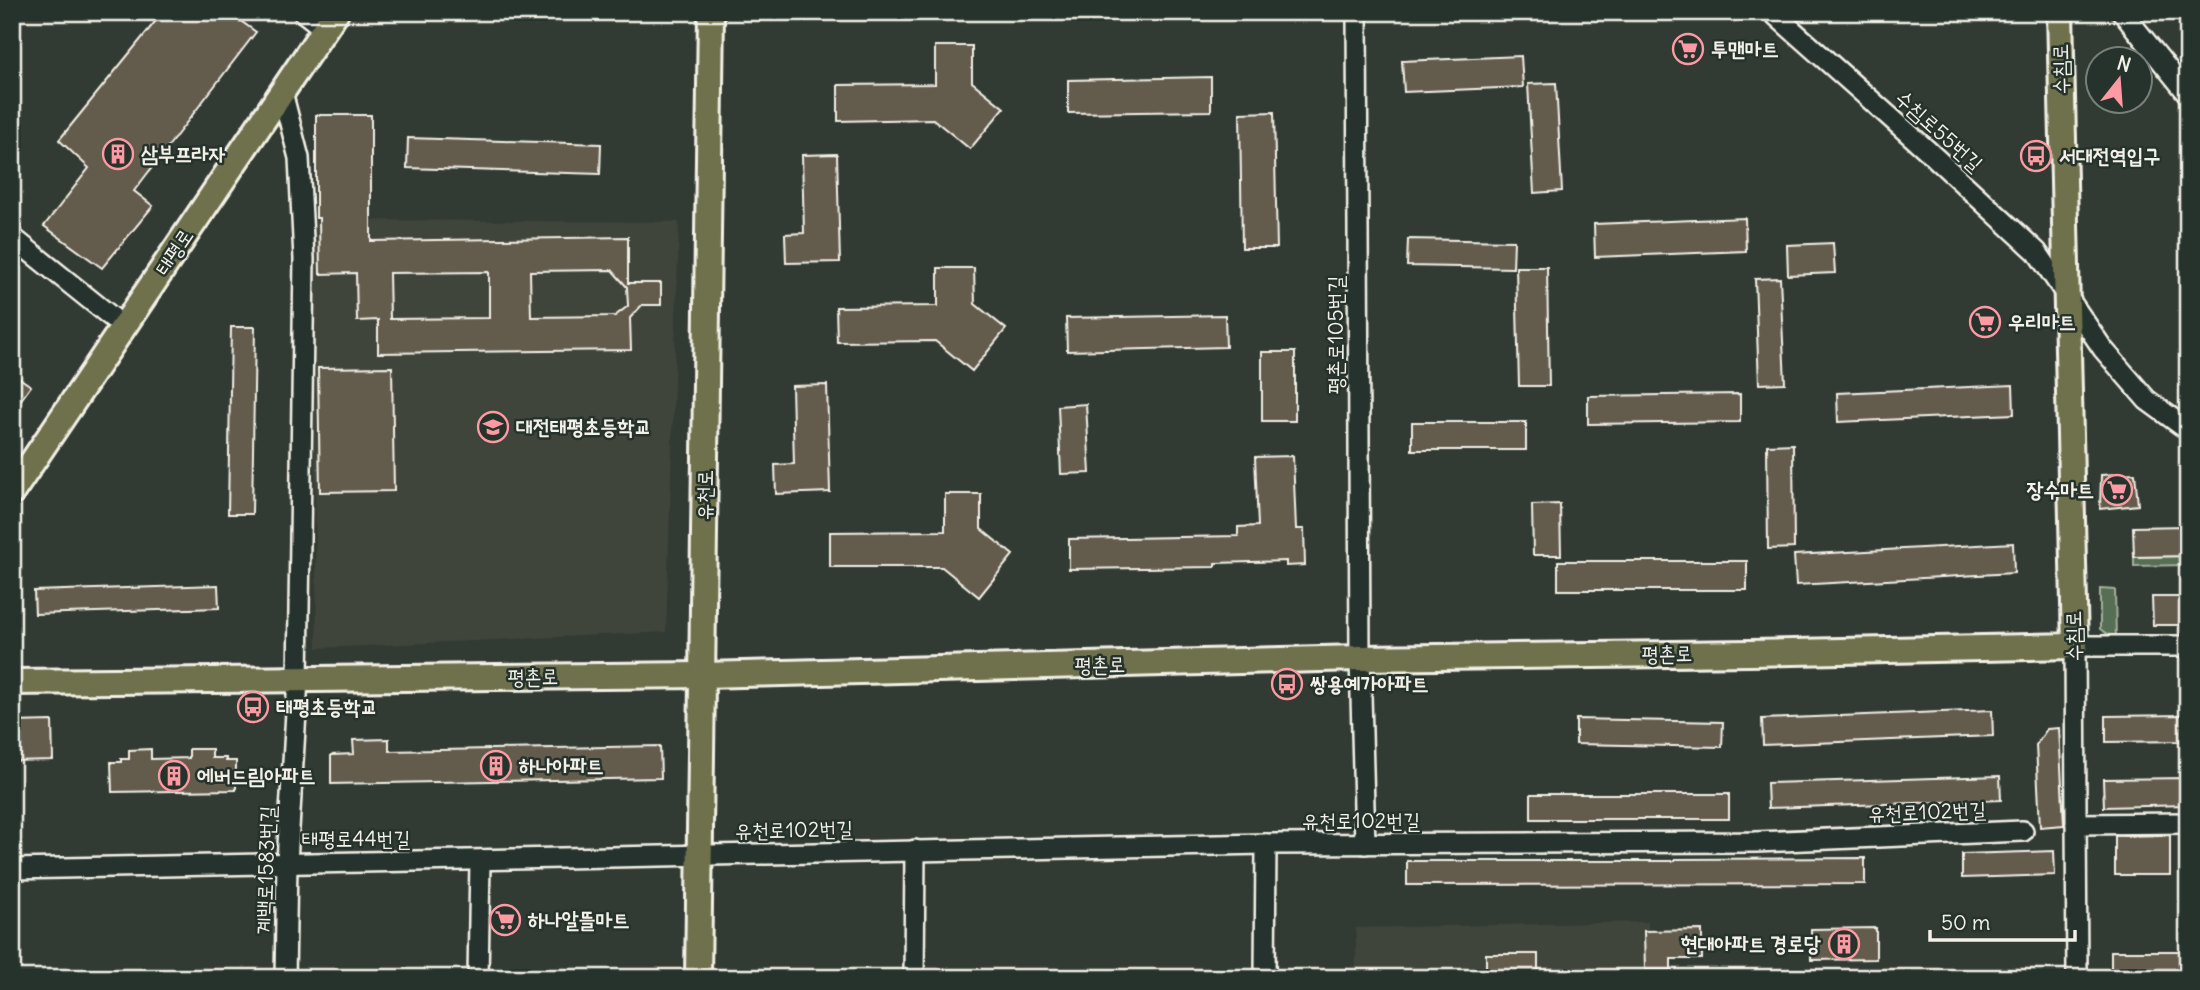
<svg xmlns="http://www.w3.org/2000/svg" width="2200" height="990" viewBox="0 0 2200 990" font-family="Delius,'Poor Story',sans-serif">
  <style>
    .built { fill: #41453b }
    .green { fill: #566e53; stroke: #a5b09e; stroke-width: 2 }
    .building { fill: #645b4d; stroke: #f4f1e8; stroke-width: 2; fill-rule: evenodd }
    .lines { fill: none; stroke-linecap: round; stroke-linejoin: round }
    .minor-casing { stroke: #f4f1e8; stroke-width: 24 }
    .major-casing { stroke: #f4f1e8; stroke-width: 30 }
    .minor { stroke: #26332d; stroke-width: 19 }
    .major { stroke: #6e714b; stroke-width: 24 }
    .labels { text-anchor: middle; stroke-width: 5; stroke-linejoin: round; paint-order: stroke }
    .poi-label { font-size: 21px; font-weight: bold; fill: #f4f1e8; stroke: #26332d; text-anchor: start }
    .street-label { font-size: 21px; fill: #f4f1e8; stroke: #26332d }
  </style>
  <rect width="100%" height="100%" fill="#323b33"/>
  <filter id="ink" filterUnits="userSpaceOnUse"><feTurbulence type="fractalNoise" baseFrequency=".0143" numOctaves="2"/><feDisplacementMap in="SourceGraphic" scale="14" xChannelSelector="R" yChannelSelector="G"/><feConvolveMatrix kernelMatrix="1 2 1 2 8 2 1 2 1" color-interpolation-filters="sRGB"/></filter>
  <g filter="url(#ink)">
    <!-- built -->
    <g class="built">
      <path d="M312,220L679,222L666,632L317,648Z"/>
      <path d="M1648,922V978H1356V928Z"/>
    </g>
    <!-- green -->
    <g class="green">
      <path d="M2188,556V565L2134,566V557Z"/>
      <path d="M2100,589L2115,590L2116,640L2100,629Z"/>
    </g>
    <!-- building -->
    <g class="building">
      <path d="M163,12H228L256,32L134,191L153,206L102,268L44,226L89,168L59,140Z"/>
      <path d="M935,46H972V82L1004,108L970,149L933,119L838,121V85L935,84Z"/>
      <path d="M1521,56L1523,87L1404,92L1402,61Z"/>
      <path d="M1211,77V111L1068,113V80Z"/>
      <path d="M1556,83L1562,191L1534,193L1528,84Z"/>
      <path d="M1274,112L1277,248H1242L1240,113Z"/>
      <path d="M316,115H371V241L628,237V283H661V305H642L630,318L631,350L378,353V320L357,321L356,273L320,274L319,218H316ZM612,270L627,287L628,306L615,316L531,317L530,271ZM489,272V318L390,319L389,273Z"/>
      <path d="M408,138L601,144L600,174L407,168Z"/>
      <path d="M837,154L840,262L786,263L785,234L804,233L802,155Z"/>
      <path d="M1745,218L1746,251L1595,257L1594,224Z"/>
      <path d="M1408,239L1514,241L1513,268L1407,266Z"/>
      <path d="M1833,243L1835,273L1788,275L1787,245Z"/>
      <path d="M1516,267H1547L1549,386H1519Z"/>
      <path d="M938,268H974L975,304L1006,329L972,371L935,341L837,342L836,307L938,306Z"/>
      <path d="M1780,278L1785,383L1759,384L1755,279Z"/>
      <path d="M1225,315L1226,347L1067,351L1066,318Z"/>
      <path d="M231,327H255L252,514H228Z"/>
      <rect x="1262" y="352" width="33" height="69"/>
      <path d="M392,367L394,491L320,492L318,368Z"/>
      <path d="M12,373L31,386L12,412Z"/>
      <path d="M827,385L830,492L776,494L775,465L794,464L792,386Z"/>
      <path d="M2013,385L2014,414L1838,422L1837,393Z"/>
      <path d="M1740,394V422L1588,424V396Z"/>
      <path d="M1086,404L1090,473L1061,474L1058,406Z"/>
      <rect x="1412" y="422" width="114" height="28"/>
      <path d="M1793,444L1794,548L1768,549L1767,445Z"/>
      <path d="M1293,456L1296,529H1304L1305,565L1286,566V561L1215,563V567L1069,569V539L1238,536V527L1258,526L1255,457Z"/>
      <path d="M2135,473L2138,505L2100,509L2101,475Z"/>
      <path d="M945,494H981V529L1013,555L979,597L942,567H830V532L945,531Z"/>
      <path d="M1560,504L1561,555H1533L1532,505Z"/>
      <path d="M2188,526V556L2134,557L2133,527Z"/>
      <path d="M2013,543L2014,573L1796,585L1794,555Z"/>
      <rect x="1558" y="561" width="189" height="29"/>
      <path d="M218,585L219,608L35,614L34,591Z"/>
      <path d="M2152,597H2188V625H2153Z"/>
      <path d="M1992,710L1993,736L1763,745L1762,719Z"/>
      <path d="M2187,715V741L2106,742V716Z"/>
      <path d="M1576,719L1723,722L1722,747L1576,744Z"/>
      <path d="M52,721L53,760L12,761V722Z"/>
      <path d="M2059,728L2064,825L2040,827L2036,745L2047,729Z"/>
      <path d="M389,739V751L660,746L661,778L331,784V755L354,754L353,740Z"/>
      <path d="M151,749V759L189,758V749H212V758H226V761H236V790L112,792L111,762H121V759H129V750Z"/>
      <path d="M2000,776L2001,800L1768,808L1767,783Z"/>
      <path d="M2188,778V805L2104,807L2103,779Z"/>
      <rect x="1531" y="794" width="198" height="25"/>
      <path d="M2170,835V875H2115V836Z"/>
      <path d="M2054,851L2055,875L1962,878V854Z"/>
      <path d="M1865,858V884L1407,885V861H1675V859Z"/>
      <path d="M1876,928V959L1811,960V929Z"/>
      <path d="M1702,930V959H1671V970H1645L1644,931Z"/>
      <rect x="2111" y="951" width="77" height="27"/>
      <rect x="1486" y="954" width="52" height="24"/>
    </g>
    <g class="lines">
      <!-- minor casing -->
      <g class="minor-casing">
        <g id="minor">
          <path d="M303,12L325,29"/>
          <path d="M1357,12L1360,658L1365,844"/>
          <path d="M1772,12L1927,150L2037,252L2103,349L2147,400L2188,430"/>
          <path d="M2122,12L2188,94"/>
          <path d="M282,92L299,158L304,259L298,679L287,862L285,978"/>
          <path d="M12,237L124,327"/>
          <path d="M2076,824L2188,823"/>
          <path d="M12,869L1266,844L1755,842L2023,831"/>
          <path d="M478,978L480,861"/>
          <path d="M914,978L915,850"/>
          <path d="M1265,978L1266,844"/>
          <path d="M2077,978L2075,646H2188"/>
        </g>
      </g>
      <!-- major casing -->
      <g class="major-casing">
        <g id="major">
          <path d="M12,492L336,12"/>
          <path d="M12,682L703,675L1360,658L1750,653L2075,646L2060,12"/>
          <path d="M698,978L711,12"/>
        </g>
      </g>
      <!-- minor -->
      <use href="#minor" class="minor"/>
      <!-- major -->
      <use href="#major" class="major"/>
    </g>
  </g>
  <!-- icons -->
  <defs>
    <g id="supermarket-ring" transform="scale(1.575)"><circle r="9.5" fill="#26332d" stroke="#ff9aa2" stroke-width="1.5"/><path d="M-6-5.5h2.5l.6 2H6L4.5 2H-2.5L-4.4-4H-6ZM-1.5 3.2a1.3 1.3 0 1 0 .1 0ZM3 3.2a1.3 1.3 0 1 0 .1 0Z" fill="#ff9aa2"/></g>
    <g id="building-ring" transform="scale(1.575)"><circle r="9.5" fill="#26332d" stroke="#ff9aa2" stroke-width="1.5"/><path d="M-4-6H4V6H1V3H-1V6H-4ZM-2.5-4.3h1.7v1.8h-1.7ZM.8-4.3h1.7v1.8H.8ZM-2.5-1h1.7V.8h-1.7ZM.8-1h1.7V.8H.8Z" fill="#ff9aa2"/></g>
    <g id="bus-ring" transform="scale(1.575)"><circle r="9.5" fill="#26332d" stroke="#ff9aa2" stroke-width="1.5"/><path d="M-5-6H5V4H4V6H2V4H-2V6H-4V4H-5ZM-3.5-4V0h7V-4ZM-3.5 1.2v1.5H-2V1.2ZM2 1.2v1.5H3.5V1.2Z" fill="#ff9aa2"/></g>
    <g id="school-ring" transform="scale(1.575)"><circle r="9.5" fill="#26332d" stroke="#ff9aa2" stroke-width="1.5"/><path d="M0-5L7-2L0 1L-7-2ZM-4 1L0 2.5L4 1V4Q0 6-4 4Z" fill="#ff9aa2"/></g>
  </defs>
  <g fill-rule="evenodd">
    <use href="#supermarket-ring" x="1688" y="49"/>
    <use href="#building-ring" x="118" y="154"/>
    <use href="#bus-ring" x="2036" y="156"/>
    <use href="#supermarket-ring" x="1985" y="322"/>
    <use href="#school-ring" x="493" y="427"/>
    <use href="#supermarket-ring" x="2117" y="490"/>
    <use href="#bus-ring" x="1287" y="684"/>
    <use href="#bus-ring" x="253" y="707"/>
    <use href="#building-ring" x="496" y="766"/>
    <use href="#building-ring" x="174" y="776"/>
    <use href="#supermarket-ring" x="505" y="920"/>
    <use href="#building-ring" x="1844" y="944"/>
  </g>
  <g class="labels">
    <!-- poi labels -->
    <g class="poi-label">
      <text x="1711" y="56">투맨마트</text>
      <text x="141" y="161">삼부프라자</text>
      <text x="2059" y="163">서대전역입구</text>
      <text x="2008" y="329">우리마트</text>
      <text x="516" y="434">대전태평초등학교</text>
      <text x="2094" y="497" text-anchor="end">장수마트</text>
      <text x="1310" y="691">쌍용예가아파트</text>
      <text x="276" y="714">태평초등학교</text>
      <text x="519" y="773">하나아파트</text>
      <text x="197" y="783">에버드림아파트</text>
      <text x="528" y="927">하나알뜰마트</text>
      <text x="1821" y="951" text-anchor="end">현대아파트 경로당</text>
    </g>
    <!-- street labels -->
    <g class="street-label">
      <text transform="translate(2061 69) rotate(-91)" y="7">수침로</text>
      <text transform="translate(1939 131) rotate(42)" y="7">수침로55번길</text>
      <text transform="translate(174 252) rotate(-56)" y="7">태평로</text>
      <text transform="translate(1336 335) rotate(-90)" y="7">평촌로105번길</text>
      <text transform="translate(705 495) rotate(-89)" y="7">유천로</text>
      <text transform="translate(2074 636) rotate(-91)" y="7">수침로</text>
      <text transform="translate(1667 654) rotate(-1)" y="7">평촌로</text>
      <text transform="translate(1100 665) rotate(-1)" y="7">평촌로</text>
      <text transform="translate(533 677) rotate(-1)" y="7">평촌로</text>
      <text transform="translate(1927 812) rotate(-2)" y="7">유천로102번길</text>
      <text x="1361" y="828">유천로102번길</text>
      <text transform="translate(794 830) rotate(-1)" y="7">유천로102번길</text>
      <text x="356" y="846">태평로44번길</text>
      <text transform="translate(266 870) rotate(-88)" y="7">계백로1583번길</text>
    </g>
  </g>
  <!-- margin -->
  <rect width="2200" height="990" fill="none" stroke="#26332d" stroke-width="42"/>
  <rect x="21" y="21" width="2158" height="948" fill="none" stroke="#f4f1e8" stroke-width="2.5" filter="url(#ink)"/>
  <!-- north arrow -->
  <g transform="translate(2119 80) rotate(17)"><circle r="33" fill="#26332d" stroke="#787f78" stroke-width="2"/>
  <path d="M0-5L12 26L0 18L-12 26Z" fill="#ff9aa2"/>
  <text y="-10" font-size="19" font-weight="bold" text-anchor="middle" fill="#f4f1e8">N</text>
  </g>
  <!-- scale -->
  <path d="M1930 930v10h145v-10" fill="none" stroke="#f4f1e8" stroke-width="3.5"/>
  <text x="1941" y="930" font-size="21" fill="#f4f1e8" stroke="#26332d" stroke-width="5" paint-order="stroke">50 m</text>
</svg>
